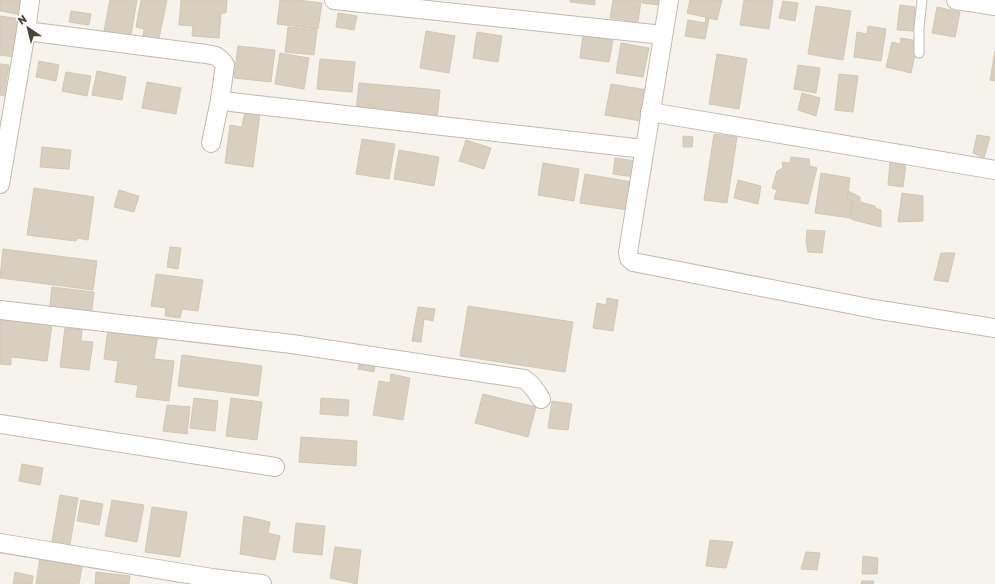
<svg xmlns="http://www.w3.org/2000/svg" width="995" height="584" viewBox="0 0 995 584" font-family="Rubik,sans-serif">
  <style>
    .building { fill: #d8cfc1; stroke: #d3c7b4 }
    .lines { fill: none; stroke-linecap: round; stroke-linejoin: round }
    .lane-casing { stroke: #c2bbae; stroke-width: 11 }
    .street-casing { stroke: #c2bbae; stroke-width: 20 }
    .lane { stroke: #fff; stroke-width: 9 }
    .street { stroke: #fff; stroke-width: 18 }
  </style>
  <rect width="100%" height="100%" fill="#f6f3ec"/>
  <!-- building -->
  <g class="building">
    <path d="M0,0H24L22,15L0,11Z"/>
    <path d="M110,0H137L130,41L103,36Z"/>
    <path d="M141,0H167L158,43L143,40L144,29L136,27Z"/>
    <path d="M181,0H227L226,13H221L219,38L192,36L193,26L179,25Z"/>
    <path d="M280,0H298L322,3L318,29L277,24Z"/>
    <path d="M570,0H595V5L570,2Z"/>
    <path d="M613,0H641L638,22L610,18Z"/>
    <path d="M642,0H660L659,5L642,3Z"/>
    <path d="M690,0H722L717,20L687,13Z"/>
    <path d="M744,0H773L769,29L740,25Z"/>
    <path d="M783,1L798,3L795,21L779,18Z"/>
    <path d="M900,5L915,7L913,31L897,30Z"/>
    <path d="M816,6L851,11L843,60L808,54Z"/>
    <path d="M937,7L960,12L955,37L932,33Z"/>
    <path d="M71,11L91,14L89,25L69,22Z"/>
    <path d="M338,13L357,16L354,30L336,27Z"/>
    <path d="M0,16L21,19L14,57L0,55Z"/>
    <path d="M706,18H709L705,39L685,36L688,20L705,23Z"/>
    <path d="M868,26L886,29L881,61L854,57L857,32L867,34Z"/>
    <path d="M288,27L317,30L314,55L285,52Z"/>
    <path d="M426,31L455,36L449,73L420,68Z"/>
    <path d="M477,32L502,36L498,62L473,58Z"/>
    <path d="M583,35L613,40L609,62L580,58Z"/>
    <path d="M901,38L918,41L911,73L886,67L892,42L900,44Z"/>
    <path d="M621,43L649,48L643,77L616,73Z"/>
    <path d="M238,46L275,50L271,82L234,78Z"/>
    <path d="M995,51V81L990,80Z"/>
    <path d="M280,53L309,58L304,89L275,84Z"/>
    <path d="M717,54L747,59L739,109L709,104Z"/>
    <path d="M320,59L355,62L352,92L317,89Z"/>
    <path d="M39,61L59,65L56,81L36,77Z"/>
    <path d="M0,64L9,65L4,96L0,95Z"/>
    <path d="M798,65L820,68L816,93L794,89Z"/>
    <path d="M97,71L126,77L122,100L92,95Z"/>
    <path d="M66,72L91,76L87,96L62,91Z"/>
    <path d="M839,74L858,76L853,112L835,110Z"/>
    <path d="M147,82L181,88L176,114L142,108Z"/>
    <path d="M359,83L440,90L437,119L356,112Z"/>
    <path d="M611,84L647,90L641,121L605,115Z"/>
    <path d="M802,93L820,98L816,116L798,110Z"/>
    <path d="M245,111L260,114L253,167L225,163L230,125L242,127Z"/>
    <path d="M714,134L737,137L727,203L704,200Z"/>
    <path d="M977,135L990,137L984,158L973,153Z"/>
    <path d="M683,136L693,137L692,147H683Z"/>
    <path d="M362,139L395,144L389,179L356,174Z"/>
    <path d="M466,140L491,148L484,169L459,161Z"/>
    <path d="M42,147L71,150L69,169L40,167Z"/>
    <path d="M399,150L439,157L434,186L394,179Z"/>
    <path d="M791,157L809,159L810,166L817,168L808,204L774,199L777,190L772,188L777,171L783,168L782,162L790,163Z"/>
    <path d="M615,158L637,161L634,177L613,174Z"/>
    <path d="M890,162L906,164L903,187L888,185Z"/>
    <path d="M543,163L579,169L574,201L538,195Z"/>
    <path d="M821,173L850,178L847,199L853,201L850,218L815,213Z"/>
    <path d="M585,174L632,182L628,210L580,203Z"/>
    <path d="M738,180L761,186L758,204L734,198Z"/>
    <path d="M34,188L94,197L88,240L77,238L76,241L27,235Z"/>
    <path d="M119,190L139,196L134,212L114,207Z"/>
    <path d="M848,191L860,197V202L875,206V208L881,210V227L854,220L850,218L853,201L847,199Z"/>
    <path d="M902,193L923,196V221L898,222Z"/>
    <path d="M807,230L825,231L822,253L808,252L806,241Z"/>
    <path d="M170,247L181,248L178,269L167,267Z"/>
    <path d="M3,249L97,261L93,290L0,278Z"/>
    <path d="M941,253H955L948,282L934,280Z"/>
    <path d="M156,274L203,280L198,311L182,309L180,318L165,316L166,308L151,306Z"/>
    <path d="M52,287L94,292L91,318L49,313Z"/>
    <path d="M607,298L618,300L613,331L593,328L597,303L606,305Z"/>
    <path d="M468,306L573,322L565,372L460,356Z"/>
    <path d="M418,307L435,309L433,321L424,319L421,342L412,341Z"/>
    <path d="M0,319L52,325L47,361L11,357V365L0,364Z"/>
    <path d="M65,328L82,330L81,341L93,342L89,370L60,367Z"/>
    <path d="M108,328L158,334L154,359L174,361L169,401L136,397L138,385L115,382L118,361L104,359Z"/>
    <path d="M182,355L262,366L258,396L178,386Z"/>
    <path d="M360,355L376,357L374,372L358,369Z"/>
    <path d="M391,374L410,378L403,420L373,415L379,381L390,383Z"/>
    <path d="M483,394L536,407L528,437L475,423Z"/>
    <path d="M194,398L218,401L215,431L190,428Z"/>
    <path d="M231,398L262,402L257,440L226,436Z"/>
    <path d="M321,398L349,400L348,416L320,414Z"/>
    <path d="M552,401L572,404L568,430L548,428Z"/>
    <path d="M167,405L190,407L187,434L163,431Z"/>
    <path d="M301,437L357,441L356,466L299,462Z"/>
    <path d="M22,464L43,468L40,485L19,481Z"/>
    <path d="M60,495L78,498L69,550L51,547Z"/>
    <path d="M81,500L103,504L99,525L77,521Z"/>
    <path d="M112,500L144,505L137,542L105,536Z"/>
    <path d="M152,507L187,512L180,557L145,552Z"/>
    <path d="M244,516L270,522L268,533L280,536L275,560L240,554Z"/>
    <path d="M296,523L325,526L322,555L293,552Z"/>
    <path d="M710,540L733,542L726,568L706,566Z"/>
    <path d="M335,547L361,550L357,584L330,578Z"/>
    <path d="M806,552L820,553L817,570L801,569Z"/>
    <path d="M40,556L83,562L79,584H36Z"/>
    <path d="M863,556L878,558L877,574H862Z"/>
    <path d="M15,572L33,576L32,584H13Z"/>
    <path d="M96,572L130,576L129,584H95Z"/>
    <path d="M862,581H874L873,584H861Z"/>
  </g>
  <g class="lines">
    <!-- lane casing -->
    <g class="lane-casing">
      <path id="lane" d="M919,53V28L922,0"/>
    </g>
    <!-- street casing -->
    <g class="street-casing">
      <g id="street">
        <path d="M334,0L663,35"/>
        <path d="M669,0L628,252L629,258L633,262L874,309L995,328"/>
        <path d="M956,0L995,6"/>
        <path d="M26,31L206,54L216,56L221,60L225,65L220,100L231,102L644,149"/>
        <path d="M650,112L995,170"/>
        <path d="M211,143L220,100"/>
        <path d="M0,184L26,31L30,0"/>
        <path d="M0,310L292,344L524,379C532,384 536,391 541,399"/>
        <path d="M0,424L275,467"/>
        <path d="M0,543L212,578L262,584"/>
      </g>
    </g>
    <!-- lane -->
    <use href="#lane" class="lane"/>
    <!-- street -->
    <use href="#street" class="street"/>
  </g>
  <!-- north arrow -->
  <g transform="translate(28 28) rotate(325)" stroke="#ffffff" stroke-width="3" paint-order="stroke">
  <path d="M0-3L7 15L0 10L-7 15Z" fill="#4b4439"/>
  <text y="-6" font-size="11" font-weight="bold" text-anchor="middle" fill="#4b4439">N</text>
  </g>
</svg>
